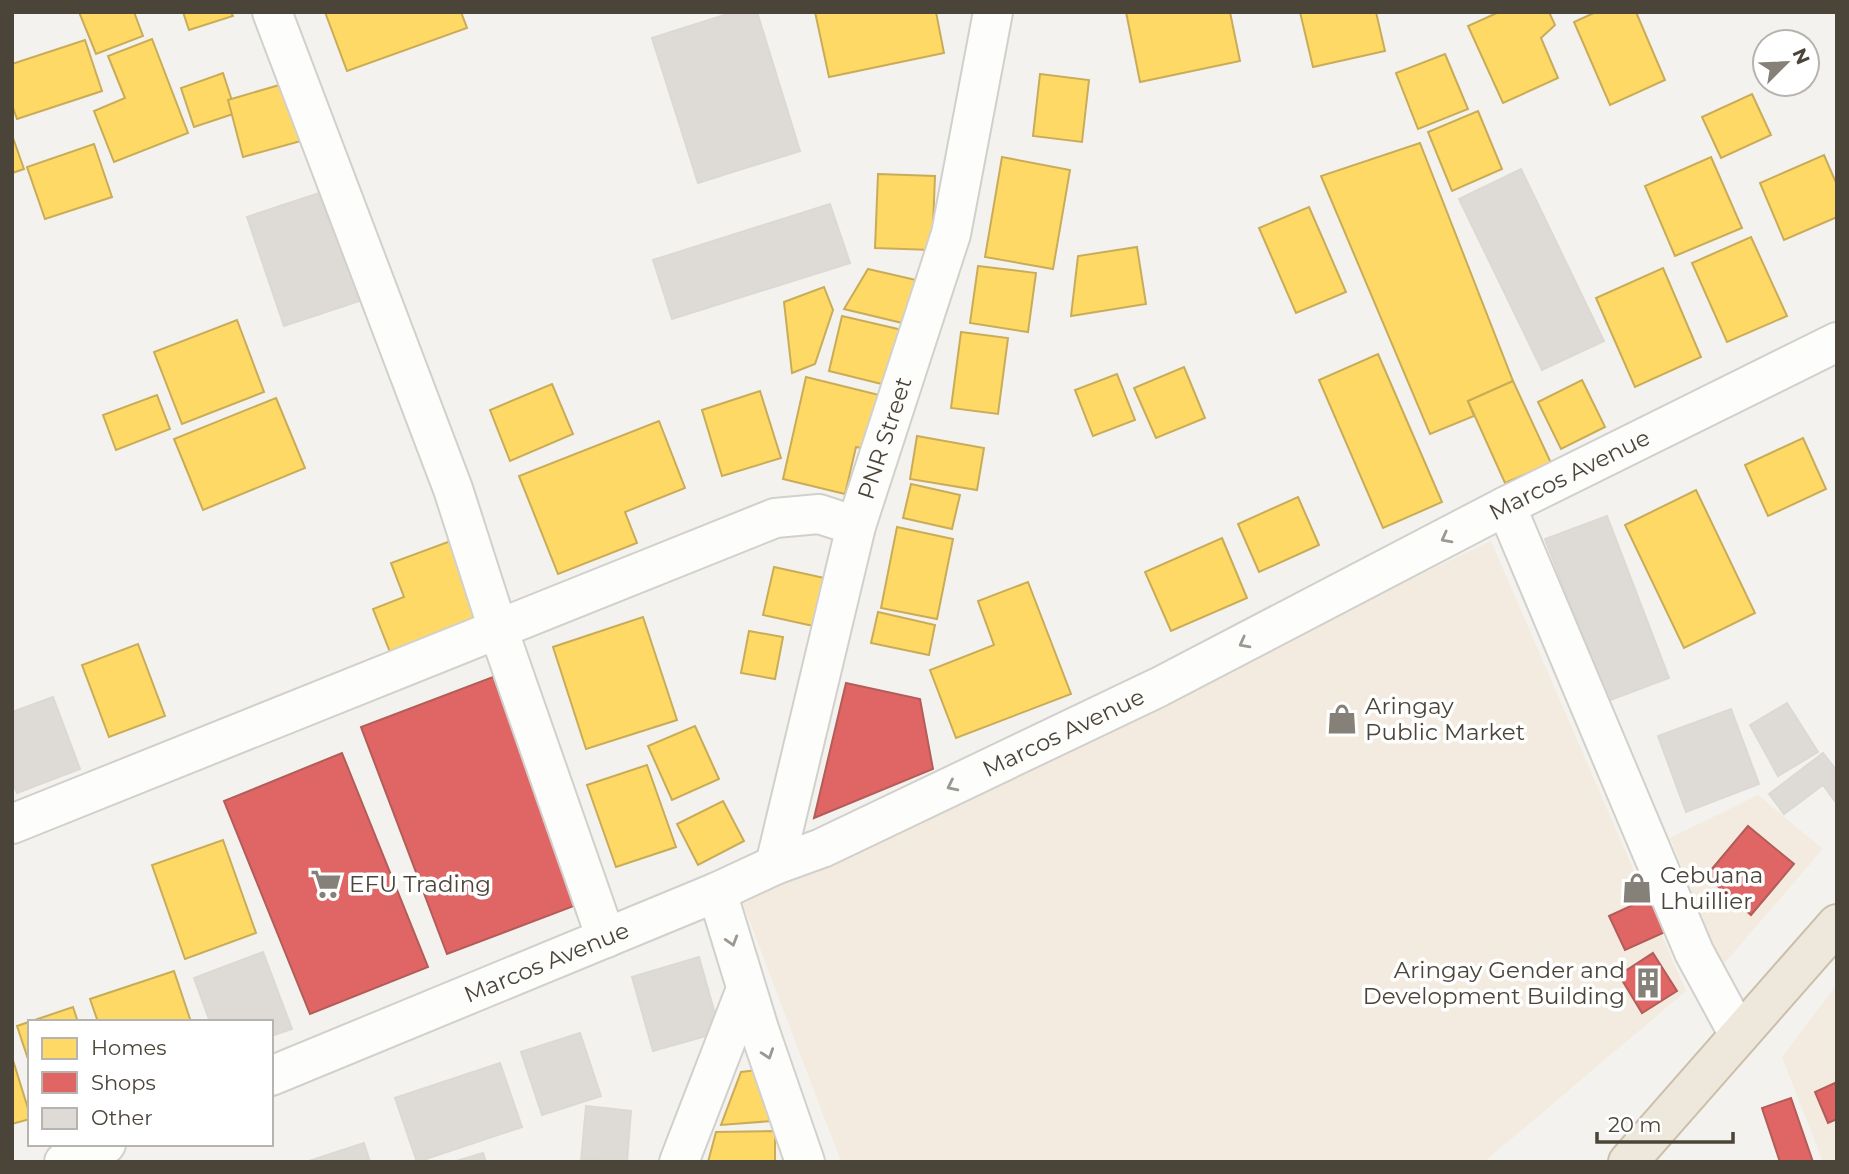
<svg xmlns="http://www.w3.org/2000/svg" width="1849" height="1174" viewBox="0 0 1849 1174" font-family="Montserrat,sans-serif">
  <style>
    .commercial { fill: #f3ebdf }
    .homes { fill: #ffd966; stroke: #c9ac58; stroke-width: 2 }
    .shops { fill: #e06666; stroke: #b35c58; stroke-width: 2 }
    .building { fill: #dedbd6; stroke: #dcd9d4; stroke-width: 2 }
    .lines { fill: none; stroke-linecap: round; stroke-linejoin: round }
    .minor-casing { stroke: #d2d0cb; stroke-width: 42 }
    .highway-casing { stroke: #ccbfa9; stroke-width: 42 }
    .minor { stroke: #fdfdfc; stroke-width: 38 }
    .highway { stroke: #ede8db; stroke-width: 38 }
    .oneway { stroke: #9b9791 }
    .labels { text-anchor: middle; stroke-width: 7; stroke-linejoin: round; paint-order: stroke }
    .street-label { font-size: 23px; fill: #4b4439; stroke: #fff }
    .poi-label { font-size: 23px; fill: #4b4439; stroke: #fff; text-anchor: start }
  </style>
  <rect width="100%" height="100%" fill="#f4f2ee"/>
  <!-- commercial -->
  <g class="commercial">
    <path d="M1491,541L1686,991L1484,1162H841L740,896Z"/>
    <path d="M1758,795L1823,849L1722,966L1670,838Z"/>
    <path d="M1837,984V1162H1823L1782,1057Z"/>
  </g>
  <!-- homes -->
  <g class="homes">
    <path d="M79,12H134L143,36L96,54Z"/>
    <path d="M183,12H231L233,16L189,30Z"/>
    <path d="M325,12H461L467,28L347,71Z"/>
    <path d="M815,12H936L944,53L829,77Z"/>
    <path d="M1126,12H1230L1240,61L1140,82Z"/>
    <path d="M1300,12H1376L1385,51L1313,67Z"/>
    <path d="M1499,12H1549L1555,25L1541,38L1558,78L1503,103L1468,26Z"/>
    <path d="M1596,12H1636L1665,80L1610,105L1574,22Z"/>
    <path d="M152,39L188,133L114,162L94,111L125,98L108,56Z"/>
    <path d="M85,40L102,91L17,119L12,105V64Z"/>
    <path d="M1445,54L1468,109L1418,129L1396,73Z"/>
    <path d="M223,73L236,113L194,127L181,88Z"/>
    <path d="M1040,74L1089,80L1082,142L1033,136Z"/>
    <path d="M293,81L308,139L243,157L228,100Z"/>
    <path d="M1752,94L1771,135L1721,158L1702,117Z"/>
    <path d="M1478,111L1502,169L1452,191L1428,132Z"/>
    <path d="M12,135L24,169L12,173Z"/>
    <path d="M1420,143L1513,381L1468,401L1474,416L1430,434L1321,176Z"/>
    <path d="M94,144L112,197L45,219L27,167Z"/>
    <path d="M1824,155L1837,185V217L1784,240L1760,183Z"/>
    <path d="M1002,157L1070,170L1053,269L985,257Z"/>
    <path d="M1711,157L1742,228L1675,256L1645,186Z"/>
    <path d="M878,174L935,176L932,250L875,248Z"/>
    <path d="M1309,207L1346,292L1296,313L1259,228Z"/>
    <path d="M1751,237L1787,316L1727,342L1692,263Z"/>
    <path d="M1137,247L1146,304L1071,316L1078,256Z"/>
    <path d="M978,266L1036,273L1028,332L970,323Z"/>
    <path d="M1663,268L1701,357L1635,387L1596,298Z"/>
    <path d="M868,269L929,283L919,327L844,309Z"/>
    <path d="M824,287L833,310L815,364L792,373L784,302Z"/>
    <path d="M842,316L911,332L898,388L829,371Z"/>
    <path d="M237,320L264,392L182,424L154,352Z"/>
    <path d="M961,332L1008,338L998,414L951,408Z"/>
    <path d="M1378,354L1442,502L1383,528L1319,380Z"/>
    <path d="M1184,367L1205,418L1156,438L1134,388Z"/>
    <path d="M1117,374L1135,420L1093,436L1075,390Z"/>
    <path d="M806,377L887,397L875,451L856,447L845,494L783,479Z"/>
    <path d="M1582,380L1605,427L1561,449L1538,402Z"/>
    <path d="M1513,381L1551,463L1505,483L1468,401Z"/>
    <path d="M552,384L573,434L510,461L490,410Z"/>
    <path d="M760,391L781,458L722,476L702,410Z"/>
    <path d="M157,395L170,429L116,450L103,415Z"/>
    <path d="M276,398L305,468L203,510L174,439Z"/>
    <path d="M659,421L685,488L625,512L637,543L558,574L519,476Z"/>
    <path d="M917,436L984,448L977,490L910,479Z"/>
    <path d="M1803,438L1826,489L1768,516L1745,465Z"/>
    <path d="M911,484L960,495L952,529L903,518Z"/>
    <path d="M1696,490L1755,613L1684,648L1625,525Z"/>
    <path d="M1298,497L1319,545L1259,572L1238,524Z"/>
    <path d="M897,527L953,539L937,619L881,608Z"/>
    <path d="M1222,538L1247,598L1171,631L1145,572Z"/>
    <path d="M456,539L485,615L390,652L373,609L404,597L391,563Z"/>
    <path d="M774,567L829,579L818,627L763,615Z"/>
    <path d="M1028,582L1071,694L956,738L930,670L994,645L978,601Z"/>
    <path d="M878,612L935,625L929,655L871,643Z"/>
    <path d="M643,617L677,720L586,749L553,647Z"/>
    <path d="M749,631L783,637L775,679L741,673Z"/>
    <path d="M138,644L165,716L109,737L82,665Z"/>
    <path d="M695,726L719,779L672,800L648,746Z"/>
    <path d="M647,765L676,847L616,867L587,785Z"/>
    <path d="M723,801L744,841L698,865L677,824Z"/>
    <path d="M223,840L256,933L185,959L152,865Z"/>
    <path d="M174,971L191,1022H98L90,999Z"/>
    <path d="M73,1007L78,1022H30V1065L17,1026Z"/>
    <path d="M12,1057L30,1115V1119L12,1124Z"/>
    <path d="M767,1069L772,1121L721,1125L741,1072Z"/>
    <path d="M775,1131V1162H708L716,1132Z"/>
  </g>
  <!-- shops -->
  <g class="shops">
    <path d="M493,677L579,904L447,954L361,727Z"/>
    <path d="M846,683L920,699L933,769L814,818Z"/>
    <path d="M342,753L428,967L310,1014L224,801Z"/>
    <path d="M1748,826L1794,864L1751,915L1706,876Z"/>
    <path d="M1650,897L1665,932L1625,950L1609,916Z"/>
    <path d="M1653,953L1677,991L1642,1013L1619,975Z"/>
    <path d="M1837,1082V1119L1828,1123L1815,1092Z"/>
    <path d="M1791,1098L1813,1162H1780L1762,1108Z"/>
  </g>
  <!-- building -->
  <g class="building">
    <path d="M734,12H757L800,151L698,183L652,38Z"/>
    <path d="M1521,169L1604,341L1542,370L1459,199Z"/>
    <path d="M325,191L362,300L284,326L247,217Z"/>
    <path d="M830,204L850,263L672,319L653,260Z"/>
    <path d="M1607,516L1669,678L1608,701L1545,539Z"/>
    <path d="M53,697L80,769L17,793L12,781V712Z"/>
    <path d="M1787,703L1818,752L1778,776L1750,725Z"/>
    <path d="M1731,709L1759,784L1686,812L1658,736Z"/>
    <path d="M1823,753L1837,771V804L1823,785L1784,814L1769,794Z"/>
    <path d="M263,952L292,1029L271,1036V1022H210L194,978Z"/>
    <path d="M699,957L720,1032L653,1051L632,977Z"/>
    <path d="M580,1033L601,1096L542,1115L521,1052Z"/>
    <path d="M500,1063L522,1127L417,1162L395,1098Z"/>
    <path d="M586,1106L631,1111L627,1162H597V1159L581,1161Z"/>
    <path d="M364,1143L370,1162H306Z"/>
    <path d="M483,1153L486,1162H453Z"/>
  </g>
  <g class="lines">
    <!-- minor casing -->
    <g class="minor-casing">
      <g id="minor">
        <path d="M272,12L453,489L498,629L606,938"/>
        <path d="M1506,506L1694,952L1739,1035"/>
        <path d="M12,824L775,518L819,514L856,526"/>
        <path id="s1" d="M775,865L856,526L951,234L993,12"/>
        <path d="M717,892L759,1029L805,1162"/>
        <path id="s2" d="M271,1076L717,892L775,865L822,848L1159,687L1506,506L1837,342"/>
        <path d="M64,1162L106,1144"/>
        <path d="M679,1162L746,989"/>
      </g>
    </g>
    <!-- highway casing -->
    <g class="highway-casing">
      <path id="highway" d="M1628,1162L1837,924"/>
    </g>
    <!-- minor -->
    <use href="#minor" class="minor"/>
    <!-- highway -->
    <use href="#highway" class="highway"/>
  </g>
  <!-- one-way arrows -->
  <defs><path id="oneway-chevron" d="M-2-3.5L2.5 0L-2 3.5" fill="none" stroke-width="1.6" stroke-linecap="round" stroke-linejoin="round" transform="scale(1.75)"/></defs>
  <g class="oneway">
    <use href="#oneway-chevron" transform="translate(1446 538) rotate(152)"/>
    <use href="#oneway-chevron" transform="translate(1244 643) rotate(152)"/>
    <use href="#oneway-chevron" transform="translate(952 786) rotate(154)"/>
    <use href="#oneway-chevron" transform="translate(732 941) rotate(73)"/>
    <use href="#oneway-chevron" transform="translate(768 1054) rotate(71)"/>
  </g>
  <!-- icons -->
  <defs>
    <g id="shop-bare" transform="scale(2.415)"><path d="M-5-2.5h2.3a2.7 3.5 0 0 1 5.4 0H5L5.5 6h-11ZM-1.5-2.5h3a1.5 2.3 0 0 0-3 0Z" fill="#868178" stroke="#fff" stroke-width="2.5" paint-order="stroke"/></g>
    <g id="supermarket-bare" transform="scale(2.415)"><path d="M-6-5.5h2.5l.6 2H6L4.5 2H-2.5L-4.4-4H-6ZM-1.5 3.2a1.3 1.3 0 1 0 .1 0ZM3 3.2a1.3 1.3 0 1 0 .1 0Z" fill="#868178" stroke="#fff" stroke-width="2.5" paint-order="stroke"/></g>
    <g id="building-bare" transform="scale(2.415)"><path d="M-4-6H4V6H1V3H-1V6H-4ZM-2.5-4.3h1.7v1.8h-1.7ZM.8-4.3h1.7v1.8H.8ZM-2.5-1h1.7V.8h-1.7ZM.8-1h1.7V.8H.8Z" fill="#868178" stroke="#fff" stroke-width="2.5" paint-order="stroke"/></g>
  </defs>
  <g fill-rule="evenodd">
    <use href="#shop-bare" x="1342" y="719"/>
    <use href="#supermarket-bare" x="326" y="884"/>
    <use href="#shop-bare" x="1637" y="888"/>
    <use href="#building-bare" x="1648" y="983"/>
  </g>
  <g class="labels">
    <!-- street labels -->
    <g class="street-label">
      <text dy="8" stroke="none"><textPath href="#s1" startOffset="441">PNR Street</textPath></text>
      <text dy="8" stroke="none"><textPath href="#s2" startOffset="1432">Marcos Avenue</textPath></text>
      <text dy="8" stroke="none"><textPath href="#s2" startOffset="864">Marcos Avenue</textPath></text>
      <text dy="8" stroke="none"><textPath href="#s2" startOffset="298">Marcos Avenue</textPath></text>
    </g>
    <!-- poi labels -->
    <g class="poi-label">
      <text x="1365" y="714">Aringay<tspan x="1365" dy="26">Public Market</tspan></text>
      <text x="1660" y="883">Cebuana<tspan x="1660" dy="26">Lhuillier</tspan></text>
      <text x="349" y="892">EFU Trading</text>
      <text x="1625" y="978" text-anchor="end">Aringay Gender and<tspan x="1625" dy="26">Development Building</tspan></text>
    </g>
  </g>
  <!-- border -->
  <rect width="1849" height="1174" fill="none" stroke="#4b4439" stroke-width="28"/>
  <!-- legend -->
  <rect x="28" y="1020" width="245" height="126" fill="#ffffff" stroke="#b7b4b0" stroke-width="2"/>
  <rect x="42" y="1038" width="35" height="21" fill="#ffd966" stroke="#b7b4b0" stroke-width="2"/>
  <text x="91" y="1055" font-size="21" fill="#4b4439">Homes</text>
  <rect x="42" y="1072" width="35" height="21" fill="#e06666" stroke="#b7b4b0" stroke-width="2"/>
  <text x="91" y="1090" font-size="21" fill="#4b4439">Shops</text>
  <rect x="42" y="1108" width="35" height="21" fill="#dedbd6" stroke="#b7b4b0" stroke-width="2"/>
  <text x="91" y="1125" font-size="21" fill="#4b4439">Other</text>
  <!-- north arrow -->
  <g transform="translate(1786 63) rotate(66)"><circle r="33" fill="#ffffff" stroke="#b7b4b0" stroke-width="2"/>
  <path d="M0-5L12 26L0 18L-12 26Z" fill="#868178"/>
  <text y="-10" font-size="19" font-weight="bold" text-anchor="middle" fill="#4b4439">N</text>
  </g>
  <!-- scale -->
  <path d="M1597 1132v10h136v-10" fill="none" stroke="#4b4439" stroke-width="3.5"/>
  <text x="1608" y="1132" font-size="21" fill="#4b4439" stroke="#ffffff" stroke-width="5" paint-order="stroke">20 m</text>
</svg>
